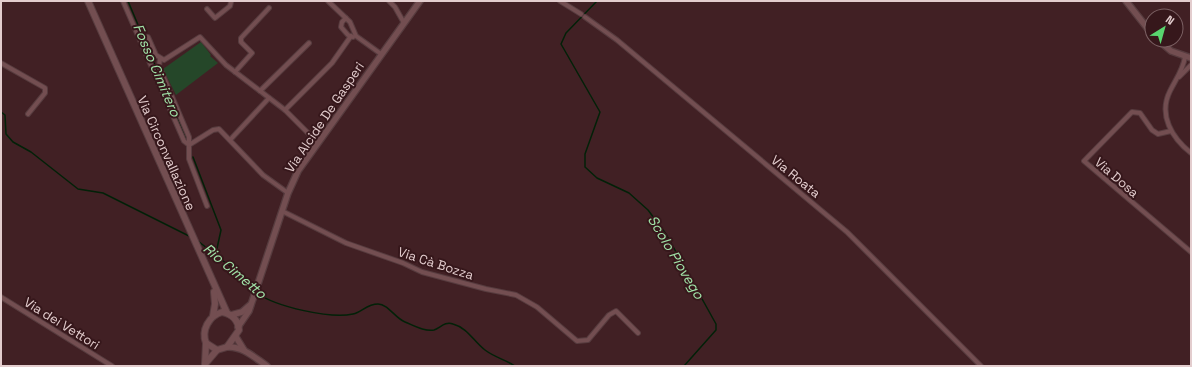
<svg xmlns="http://www.w3.org/2000/svg" width="1192" height="367" viewBox="0 0 1192 367" font-family="'Space Grotesk',sans-serif">
  <style>
    .green { fill: #254729 }
    .lines { fill: none; stroke-linecap: round; stroke-linejoin: round }
    .stream { stroke: #022108; stroke-width: 1.5 }
    .minor-casing { stroke: #573c3f; stroke-width: 6 }
    .tertiary-casing { stroke: #573c3f; stroke-width: 8 }
    .secondary-casing { stroke: #573c3f; stroke-width: 8 }
    .minor { stroke: #734e51; stroke-width: 4 }
    .tertiary { stroke: #734e51; stroke-width: 5.5 }
    .secondary { stroke: #734e51; stroke-width: 6 }
    .labels { text-anchor: middle; stroke-width: 4; stroke-linejoin: round; paint-order: stroke }
    .street-label { font-size: 13px; fill: #e3cdce; stroke: #36171b }
    .water-label { font-size: 14px; font-style: italic; fill: #a1e3a8; stroke: #36171b }
  </style>
  <rect width="100%" height="100%" fill="#412024"/>
  <!-- green -->
  <path class="green" d="M201,42L211,55L210,56L218,63L176,95L163,69Z"/>
  <g class="lines">
    <!-- stream -->
    <g class="stream">
      <path d="M128,1L186,139"/>
      <path d="M597,1L566,33L561,44L600,112L585,154V167L597,178L629,193L648,210L666,234L716,324V330L684,366"/>
      <path d="M1,112L5,115L6,134L13,142L31,152L78,189L103,193L191,237"/>
      <path d="M193,157L221,230L216,253"/>
      <path d="M198,241L237,272L254,291"/>
      <path d="M257,293C276,307 331,319 353,314C362,312 367,304 378,304C388,304 395,318 405,322C413,325 424,332 434,330C440,328 445,321 453,324C468,328 474,342 485,350C494,357 506,360 515,366"/>
    </g>
    <!-- minor casing -->
    <g class="minor-casing">
      <g id="minor">
        <path d="M123,1L184,141L189,145"/>
        <path d="M328,1L350,22L356,36L381,54"/>
        <path d="M389,1L395,7L404,23"/>
        <path d="M560,1L581,14"/>
        <path d="M207,9L215,18L230,6L231,2"/>
        <path d="M585,17L617,40L847,232L981,366"/>
        <path d="M346,18L342,22L341,27L348,35L353,37"/>
        <path d="M140,38L148,37L156,55L164,60L200,37L226,65L285,110L318,143"/>
        <path d="M1185,57C1183,70 1176,79 1170,91C1158,115 1172,138 1191,153"/>
        <path d="M160,59L159,66L189,137V159L207,206"/>
        <path d="M1,63L45,88V93L28,114"/>
        <path d="M235,72L252,53L241,42V38L269,8"/>
        <path d="M1179,77L1191,65"/>
        <path d="M260,91L309,43"/>
        <path d="M285,110L332,63L351,36"/>
        <path d="M1171,131L1158,134L1152,130L1140,113L1132,112L1084,161L1191,252"/>
        <path d="M230,140L269,98"/>
        <path d="M189,145L213,130L219,129L263,175L288,193"/>
        <path d="M282,211L346,243L403,263L422,272L486,289L516,295L537,307L577,341L588,340L609,315L616,311L638,333"/>
        <path d="M1,297L112,366"/>
      </g>
    </g>
    <!-- tertiary casing -->
    <g class="tertiary-casing">
      <g id="tertiary">
        <path d="M1126,1L1152,34"/>
        <path d="M1158,40L1171,51L1191,58"/>
        <path d="M231,315L242,312L250,305"/>
        <path d="M238,327L249,311L288,193L298,171L420,1"/>
        <path d="M236,337L244,350"/>
        <path d="M227,347C243,346 255,358 267,366"/>
      </g>
    </g>
    <!-- secondary casing -->
    <g class="secondary-casing">
      <g id="secondary">
        <path d="M88,1L227,313"/>
        <path d="M222,312C232,314 238,319 239,330L227,347L217,350L206,343C201,330 209,316 222,312Z"/>
        <path d="M213,316L215,304L214,292"/>
        <path d="M205,364L206,343"/>
        <path d="M205,364L217,350"/>
      </g>
    </g>
    <!-- minor -->
    <use href="#minor" class="minor"/>
    <!-- tertiary -->
    <use href="#tertiary" class="tertiary"/>
    <!-- secondary -->
    <use href="#secondary" class="secondary"/>
  </g>
  <g class="labels">
    <!-- street labels -->
    <g class="street-label">
      <text transform="translate(324 117) rotate(-56)" y="5">Via Alcide De Gasperi</text>
      <text transform="translate(167 153) rotate(66)" y="5">Via Circonvallazione</text>
      <text transform="translate(796 176) rotate(39)" y="5">Via Roata</text>
      <text transform="translate(1117 177) rotate(41)" y="5">Via Dosa</text>
      <text transform="translate(436 263) rotate(18)" y="5">Via Cà Bozza</text>
      <text transform="translate(62 323) rotate(32)" y="5">Via dei Vettori</text>
    </g>
    <!-- water labels -->
    <g class="water-label">
      <text transform="translate(157 70) rotate(67)" y="5">Fosso Cimitero</text>
      <text transform="translate(676 257) rotate(59)" y="5">Scolo Piovego</text>
      <text transform="translate(235 271) rotate(40)" y="5">Rio Cimetto</text>
    </g>
  </g>
  <!-- border -->
  <rect width="1192" height="367" fill="none" stroke="#e3cdce" stroke-width="4"/>
  <!-- north arrow -->
  <g transform="translate(1164 28) rotate(37)"><circle r="19" fill="#36171b" stroke="#7b6063"/>
  <path d="M0-3L7 15L0 10L-7 15Z" fill="#59d56f"/>
  <text y="-6" font-size="11" font-weight="bold" text-anchor="middle" fill="#e3cdce">N</text>
  </g>
</svg>
